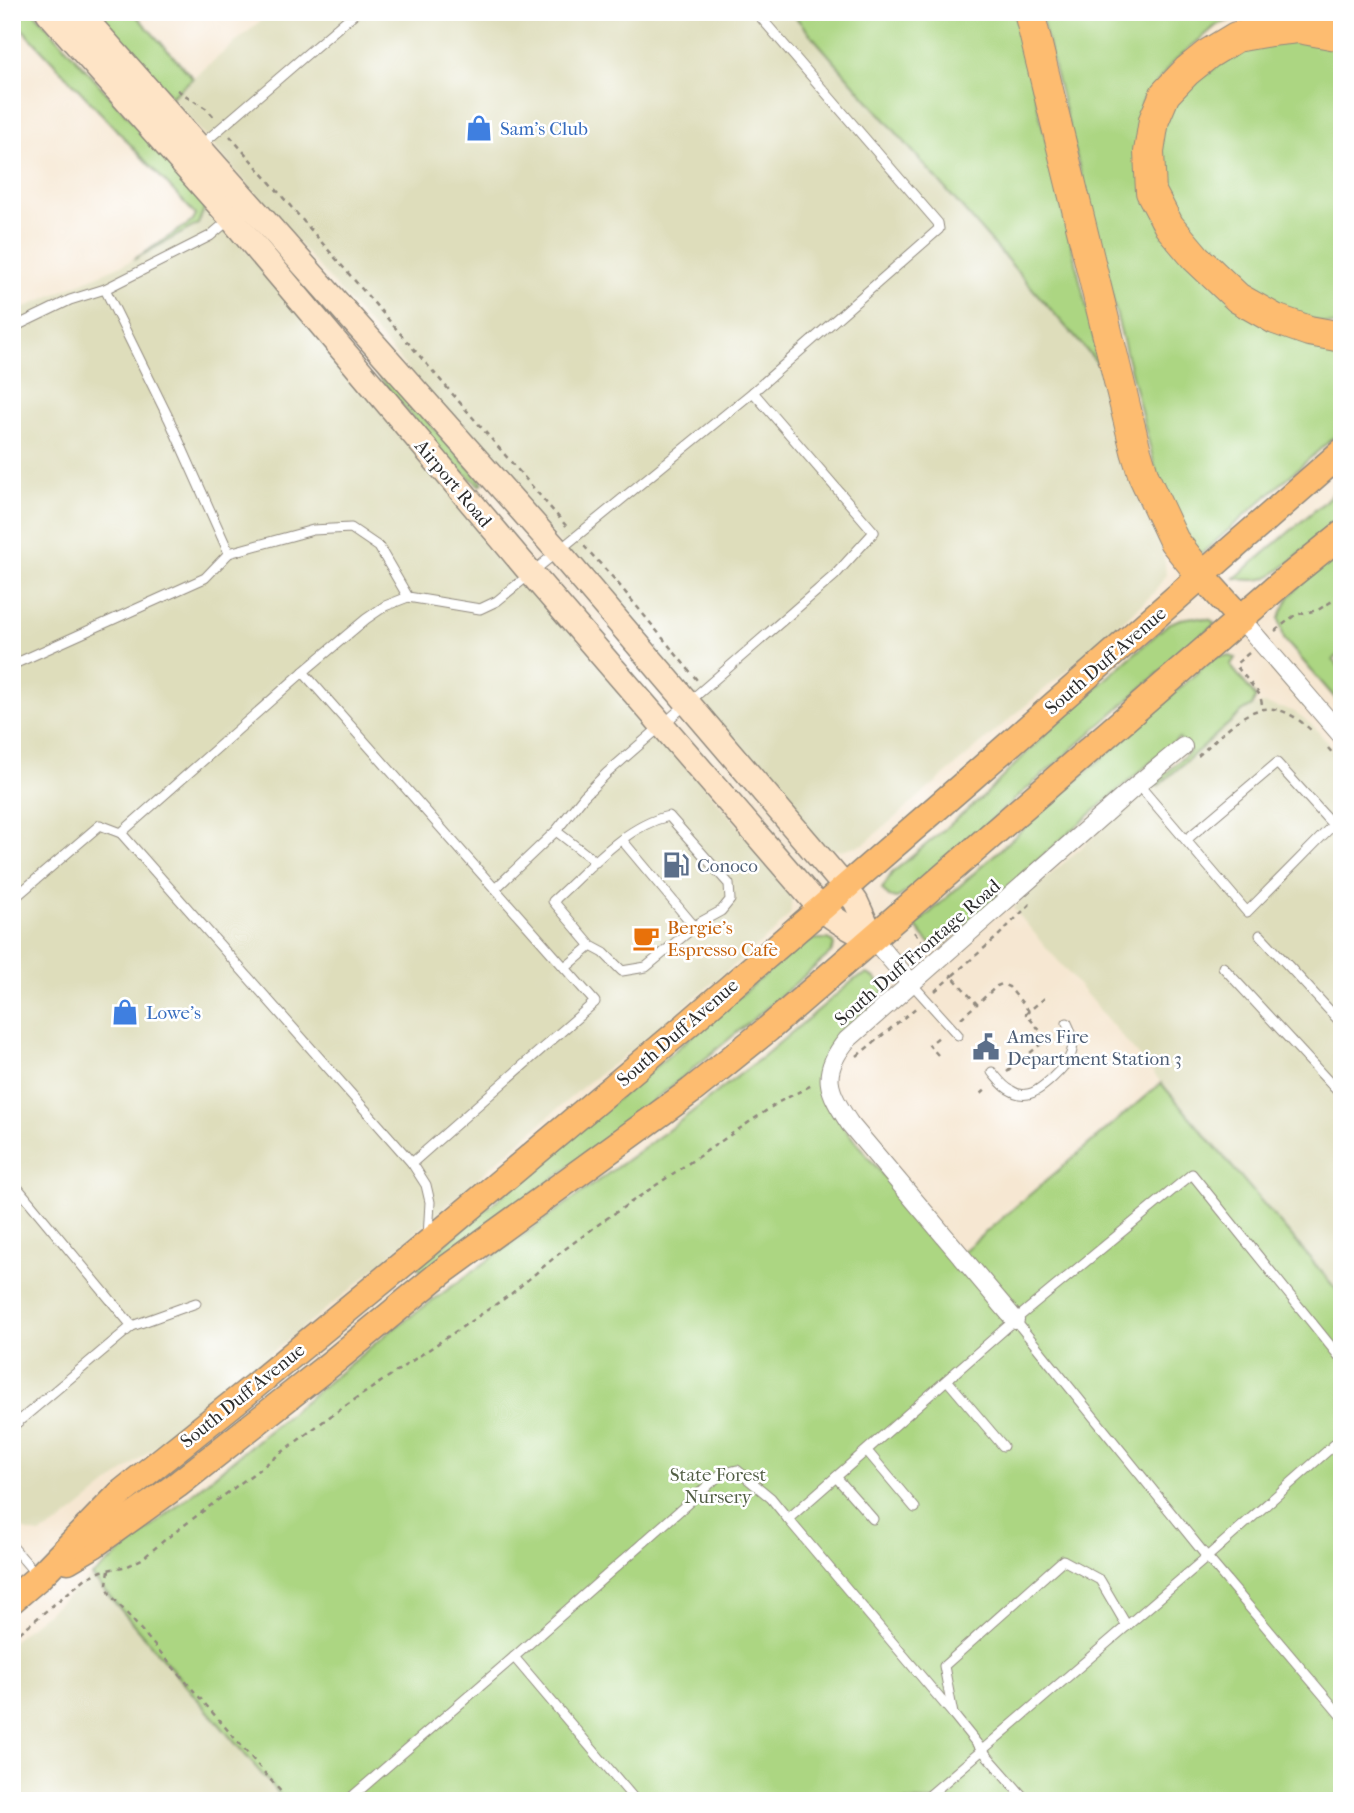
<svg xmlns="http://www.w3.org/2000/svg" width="1354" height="1813" viewBox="0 0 1354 1813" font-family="'IM FELL French Canon',serif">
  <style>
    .built { fill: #deddbb }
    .green { fill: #acd682; stroke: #6c8056; stroke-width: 2 }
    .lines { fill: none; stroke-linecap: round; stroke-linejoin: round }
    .service-casing { stroke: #90897e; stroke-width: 11 }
    .minor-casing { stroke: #90897e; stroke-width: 20 }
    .secondary-casing { stroke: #90897e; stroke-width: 27 }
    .primary-casing { stroke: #90897e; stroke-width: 29 }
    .motorway-casing { stroke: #90897e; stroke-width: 32 }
    .path { stroke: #90897e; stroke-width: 2.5; stroke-dasharray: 5 5; stroke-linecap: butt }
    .service { stroke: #fff; stroke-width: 9 }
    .minor { stroke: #fff; stroke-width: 18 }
    .secondary { stroke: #fee4c6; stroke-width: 24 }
    .primary { stroke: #fdbc70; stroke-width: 26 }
    .motorway { stroke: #fdbc70; stroke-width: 30 }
    .labels { text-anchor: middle; stroke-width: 5; stroke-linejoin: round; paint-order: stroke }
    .shop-label { font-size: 19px; fill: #366cbe; stroke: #fff; text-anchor: start }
    .street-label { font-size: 19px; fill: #2b2b2b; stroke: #fff }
    .service-label { font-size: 19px; fill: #4e5e75; stroke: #fff; text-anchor: start }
    .food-label { font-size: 19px; fill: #c56008; stroke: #fff; text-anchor: start }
    .park-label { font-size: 19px; fill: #525e45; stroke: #fff }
  </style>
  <rect width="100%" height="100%" fill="#fff"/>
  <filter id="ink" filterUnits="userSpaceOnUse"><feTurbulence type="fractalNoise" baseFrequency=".0143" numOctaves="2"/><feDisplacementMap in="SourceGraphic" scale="14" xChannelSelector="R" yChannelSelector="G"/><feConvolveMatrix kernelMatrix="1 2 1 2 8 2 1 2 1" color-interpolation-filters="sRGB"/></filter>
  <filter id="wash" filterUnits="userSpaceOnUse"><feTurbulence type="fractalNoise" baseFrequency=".00686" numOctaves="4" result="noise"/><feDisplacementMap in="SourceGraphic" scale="28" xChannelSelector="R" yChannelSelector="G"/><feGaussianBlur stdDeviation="1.57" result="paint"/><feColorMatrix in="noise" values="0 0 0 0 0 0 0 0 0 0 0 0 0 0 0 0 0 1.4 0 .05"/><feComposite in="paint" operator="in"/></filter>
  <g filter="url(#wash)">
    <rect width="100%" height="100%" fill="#f6e7d2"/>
    <!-- built -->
    <g class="built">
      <path d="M271,12H791L1101,367L1128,468L1146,515L1160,544L1165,562L1166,575L1154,593L1109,634L864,844L841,850L831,849L817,840L171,97Z"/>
      <path d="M196,192L783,878L792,898L790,914L775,931L636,1047L585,1085L351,1289L59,1524L40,1534L28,1532L12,1523V313L133,260L198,224Z"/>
      <path d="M1264,704L1293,711L1302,717L1314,727L1342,759V1296L1013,908L1154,783L1157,786L1242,712L1252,706Z"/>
      <path d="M92,1576L285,1801H12V1641Z"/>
    </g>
    <!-- green -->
    <g class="green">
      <path d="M12,12H34L196,192L205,207L198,224L133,260L193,221L196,215L12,18Z"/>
      <path d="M96,12H133L193,78L171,97Z"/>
      <path d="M791,12H1015L1101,367Z"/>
      <path d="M1040,12H1252L1217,25L1173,62L1142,102L1138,151L1164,235L1342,345V430L1200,555L1191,542L1159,483Z"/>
      <path d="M1281,37L1342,48V325L1324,324L1264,300L1215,262L1173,211L1161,178L1158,141L1171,102L1239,49Z"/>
      <path d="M334,316L483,483L480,486L445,457L330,318Z"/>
      <path d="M1342,484V515C1325,530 1282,574 1263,579C1253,581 1244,580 1235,578L1322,504Z"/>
      <path d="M1342,547V652L1333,660L1342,670V706L1284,639L1279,618L1289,597L1309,575Z"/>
      <path d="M1194,617L1211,620L1215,624L916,886L897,898L889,897L882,889L892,873L983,797L1058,721L1168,624L1180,619Z"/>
      <path d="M1219,656H1228L1236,658L1230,665L1256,697L1252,706L1242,712L1158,786L1155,783L1190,751L1179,738L1062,839L944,944C929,949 924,936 915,926L1212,659Z"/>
      <path d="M814,939H828L832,941L834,946L831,953C739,1032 646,1109 549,1182C507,1213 465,1242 423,1272L417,1267L798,947Z"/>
      <path d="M867,974C875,977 879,981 884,989L882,996L876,1003L832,1043L823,1058L821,1077L822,1089L829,1105L846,1130L953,1260L1161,1083L1342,1296V1801H285L92,1576L389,1332L675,1125L766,1054L855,979Z"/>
    </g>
  </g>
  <g filter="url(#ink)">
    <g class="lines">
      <!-- service casing -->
      <g class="service-casing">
        <g id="service">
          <path d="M200,146L356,12"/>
          <path d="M105,289L169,419L229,553L313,530L351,528L379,547L408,597"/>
          <path d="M12,328L70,300L105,289L210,236L230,219"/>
          <path d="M12,665L205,578L229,553"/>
          <path d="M303,672L595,1002L412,1163"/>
          <path d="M1138,784L1247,912L1333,825L1277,763L1186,840"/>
          <path d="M556,831L596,862"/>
          <path d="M622,840L694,926"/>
          <path d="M495,889L556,831L584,796L607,773L835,575L874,532L753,392"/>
          <path d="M12,900L100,825L121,833"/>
          <path d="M1260,935L1342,1024"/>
          <path d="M1223,967L1342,1096"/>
          <path d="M565,968L591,946L604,953L622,971L646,967L699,923L721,911L730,900L729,884L669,816C624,826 587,871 553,901L591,946"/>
          <path d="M912,984L958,1035"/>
          <path d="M992,1072C998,1079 1004,1088 1012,1091C1016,1094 1023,1095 1028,1094C1040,1092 1067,1066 1071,1054C1075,1043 1072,1033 1067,1023"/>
          <path d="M12,1181L132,1326"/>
          <path d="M428,1237L430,1202L426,1185L412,1163L121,833L303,672L366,619L385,606L408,597L480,609L497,601L753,392L939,229L938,223L756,12"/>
          <path d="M1015,1320L1207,1557L1342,1717"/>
          <path d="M947,1380L1003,1446"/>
          <path d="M12,1427L132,1326L196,1303"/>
          <path d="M867,1451L915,1508"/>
          <path d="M836,1477L873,1519"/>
          <path d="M12,1546L36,1574"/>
          <path d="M514,1657L636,1801"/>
          <path d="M953,1714L788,1519L1015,1320L1192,1174L1342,1360"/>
          <path d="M347,1801L514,1657L721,1474L737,1470L771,1498L788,1519"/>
          <path d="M923,1801L1207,1557L1342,1438"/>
          <path d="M1027,1801L982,1750L953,1714L944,1666L1063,1560L1100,1580L1127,1626"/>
        </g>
      </g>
      <!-- minor casing -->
      <g class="minor-casing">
        <g id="minor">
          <path d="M1241,619L1342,736"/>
          <path d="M873,939L912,984"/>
          <path d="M1015,1320L850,1124C828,1091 819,1074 847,1040L1138,784L1183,747"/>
        </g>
      </g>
      <!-- secondary casing -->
      <g class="secondary-casing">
        <g id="secondary">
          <path d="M48,12L231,218L530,572L820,908C837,921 853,932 873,939"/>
          <path d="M79,12L557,550L845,887L856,902L873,939"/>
        </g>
      </g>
      <!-- primary casing -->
      <g class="primary-casing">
        <g id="primary">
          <path d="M1202,576L1241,619"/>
          <path d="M68,1560L95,1544L177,1485L333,1362L442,1272L691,1091L768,1029L1285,580L1342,534"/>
          <path d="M12,1600L39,1577L121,1493L246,1393L427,1244L687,1025L970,779L1342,452"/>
        </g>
      </g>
      <!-- motorway casing -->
      <g class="motorway-casing">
        <g id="motorway">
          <path d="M1029,12L1136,451L1144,477L1174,541L1202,576"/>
          <path d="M1342,36L1298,28L1270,31L1236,37L1208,54L1187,71L1165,94L1154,120L1149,152L1151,192L1169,226L1196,258L1238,298L1275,319L1309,331L1342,337"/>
        </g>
      </g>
      <!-- path -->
      <g class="path">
        <path d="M177,90L207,109L214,117"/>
        <path d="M230,136L568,528"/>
        <path d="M584,546L616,581L697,680"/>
        <path d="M1275,631L1295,615L1318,610L1342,595"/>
        <path d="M1249,653L1237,663V667L1260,695L1263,709"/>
        <path d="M1328,748L1342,764"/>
        <path d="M1198,756C1238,720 1263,683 1314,733"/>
        <path d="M1030,904L996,938L952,976L977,1004L997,986L1002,984L1009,987L1029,1011L1046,997"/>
        <path d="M914,932L928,948"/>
        <path d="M935,991L952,976L949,972"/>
        <path d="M1029,1011L1026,1014L1047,1039L1057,1031"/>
        <path d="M961,1018L977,1004"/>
        <path d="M938,1055L929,1045L940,1036"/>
        <path d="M857,1056L917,1007"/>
        <path d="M1007,1072L1047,1039"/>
        <path d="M981,1094L988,1088"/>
        <path d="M109,1570L107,1584L110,1594L289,1801"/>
        <path d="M12,1639L86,1578L102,1571L128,1566L142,1559L167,1538L332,1415L511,1294L561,1252L606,1219L779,1102L814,1084"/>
      </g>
      <!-- service -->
      <use href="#service" class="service"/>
      <!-- minor -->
      <use href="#minor" class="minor"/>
      <!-- secondary -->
      <use href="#secondary" class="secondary"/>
      <!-- primary -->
      <use href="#primary" class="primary"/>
      <!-- motorway -->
      <use href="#motorway" class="motorway"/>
    </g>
  </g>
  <!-- icons -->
  <defs>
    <g id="shop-bare" transform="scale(2.1)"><path d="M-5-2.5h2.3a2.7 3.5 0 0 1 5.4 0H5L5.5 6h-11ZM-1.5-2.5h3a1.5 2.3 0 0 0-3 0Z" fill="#3f7fe0" stroke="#fff" stroke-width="2.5" paint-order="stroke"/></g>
    <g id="fuel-bare" transform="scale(2.1)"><path d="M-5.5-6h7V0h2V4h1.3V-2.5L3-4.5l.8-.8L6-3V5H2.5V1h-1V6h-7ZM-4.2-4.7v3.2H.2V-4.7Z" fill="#5c6f8a" stroke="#fff" stroke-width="2.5" paint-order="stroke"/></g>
    <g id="cafe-bare" transform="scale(2.1)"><path d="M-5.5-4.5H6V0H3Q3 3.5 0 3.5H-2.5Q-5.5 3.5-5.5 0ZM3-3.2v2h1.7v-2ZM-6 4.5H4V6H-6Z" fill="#e8710a" stroke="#fff" stroke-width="2.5" paint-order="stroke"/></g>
    <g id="civic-bare" transform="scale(2.1)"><path d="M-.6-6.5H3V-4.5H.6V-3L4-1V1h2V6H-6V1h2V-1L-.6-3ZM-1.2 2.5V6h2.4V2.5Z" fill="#5c6f8a" stroke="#fff" stroke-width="2.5" paint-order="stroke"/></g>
  </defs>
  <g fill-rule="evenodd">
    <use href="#shop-bare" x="479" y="128"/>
    <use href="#fuel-bare" x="676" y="865"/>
    <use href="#cafe-bare" x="646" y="938"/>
    <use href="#shop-bare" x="125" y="1012"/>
    <use href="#civic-bare" x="986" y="1047"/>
  </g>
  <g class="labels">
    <!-- shop labels -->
    <g class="shop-label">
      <text x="500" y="135">Sam's Club</text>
      <text x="146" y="1019">Lowe's</text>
    </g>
    <!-- street labels -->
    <g class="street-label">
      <text transform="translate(454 483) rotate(50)" y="7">Airport Road</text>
      <text transform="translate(1105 660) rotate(-41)" y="7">South Duff Avenue</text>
      <text transform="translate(917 952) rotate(-41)" y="7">South Duff Frontage Road</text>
      <text transform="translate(677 1032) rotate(-41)" y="7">South Duff Avenue</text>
      <text transform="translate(242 1395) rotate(-39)" y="7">South Duff Avenue</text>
    </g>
    <!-- service labels -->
    <g class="service-label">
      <text x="697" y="872">Conoco</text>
      <text x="1007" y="1043">Ames Fire<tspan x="1007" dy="22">Department Station 3</tspan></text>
    </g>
    <!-- food labels -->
    <g class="food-label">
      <text x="667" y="934">Bergie's<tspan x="667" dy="22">Espresso Cafe</tspan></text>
    </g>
    <!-- park labels -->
    <g class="park-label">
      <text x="718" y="1481">State Forest<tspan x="718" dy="22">Nursery</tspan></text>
    </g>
  </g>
  <!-- margin -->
  <rect width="1354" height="1813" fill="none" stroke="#fff" stroke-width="42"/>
</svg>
